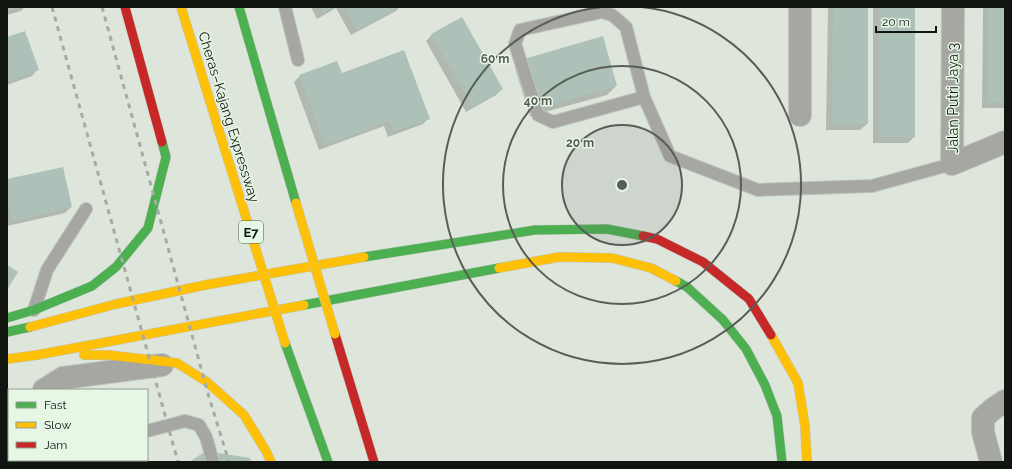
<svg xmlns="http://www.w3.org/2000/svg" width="1012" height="469" viewBox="0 0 1012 469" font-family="Raleway,sans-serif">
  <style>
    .shadow { fill: #0003 }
    .building { fill: #aec1b8 }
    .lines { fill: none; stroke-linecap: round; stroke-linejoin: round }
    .lane-casing { stroke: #bec4bc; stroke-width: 14 }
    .street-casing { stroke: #bec4bc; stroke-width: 24 }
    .fast-casing { stroke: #bec4bc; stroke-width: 10 }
    .slow-casing { stroke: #bec4bc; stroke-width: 10 }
    .jam-casing { stroke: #bec4bc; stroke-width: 10 }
    .lane { stroke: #a6a7a3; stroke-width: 12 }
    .street { stroke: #a6a7a3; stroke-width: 22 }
    .fast { stroke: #4caf50; stroke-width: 9 }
    .slow { stroke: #ffc107; stroke-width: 9 }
    .jam { stroke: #c62828; stroke-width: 9 }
    .rail { stroke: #a7aaa5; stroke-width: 3; stroke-dasharray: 5 5; stroke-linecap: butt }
    .slow-bridge-casing { stroke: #bec4bc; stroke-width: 10; stroke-linecap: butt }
    .slow-bridge { stroke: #ffc107; stroke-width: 9 }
    .ring { fill: none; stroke: #585e57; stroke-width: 2 }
    .labels { text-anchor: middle; stroke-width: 3; stroke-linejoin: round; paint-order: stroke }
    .shield { fill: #e7f7e5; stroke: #50594f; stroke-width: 1 }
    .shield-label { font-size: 13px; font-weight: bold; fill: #10150f }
    .street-label { font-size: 14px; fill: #10150f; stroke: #e7f7e5 }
    .centre { fill: #585e57; stroke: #e7f7e5; stroke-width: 2 }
    .ring-label { font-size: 12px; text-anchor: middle; font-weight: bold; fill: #585e57; stroke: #e7f7e5; stroke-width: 3; stroke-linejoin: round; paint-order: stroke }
  </style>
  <rect width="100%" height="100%" fill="#dee6dc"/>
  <!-- shadow -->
  <g class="shadow">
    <path d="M7,7H25L21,11L7,15Z"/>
    <path d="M311,7H400L396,11L351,35L336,8L317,19Z"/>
    <path d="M828,7H867V124L860,130H826Z"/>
    <path d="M873,7H914V137L908,143H873Z"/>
    <path d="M983,7H1005V108H982Z"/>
    <path d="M432,35L502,89L496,95L466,112L426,41Z"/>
    <path d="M7,38L38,69L32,76L7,85Z"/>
    <path d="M524,59L616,86L607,95L530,116L515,68Z"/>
    <path d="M341,74L429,118L423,124L388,137L384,126L319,150L294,82L300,76Z"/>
    <path d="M7,180L71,207L65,213L7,226Z"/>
  </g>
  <!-- building -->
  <g class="building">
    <path d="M8,7H22L9,11Z"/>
    <path d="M320,7H335L323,13Z"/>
    <path d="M345,7H400L357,30Z"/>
    <path d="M833,7H868V124H832Z"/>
    <rect x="879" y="7" width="36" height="130"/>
    <path d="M988,7H1005V103L988,102Z"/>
    <path d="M462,17L503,89L473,107L431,34Z"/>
    <path d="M25,31L39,70L9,81L7,75V37Z"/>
    <path d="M603,36L617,86L538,108L524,59Z"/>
    <path d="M404,50L430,119L394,132L390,121L325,145L299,75L337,61L342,73Z"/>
    <path d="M63,167L72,207L13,221L7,196V179Z"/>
    <path d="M7,265L18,272L7,290Z"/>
    <path d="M206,451L250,458L251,462H189Z"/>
  </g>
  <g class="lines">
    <!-- lane casing -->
    <g class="lane-casing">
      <g id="lane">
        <path d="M285,7L298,60"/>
        <path d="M644,97L553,122L538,115L515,44L520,30L602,12L612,15L626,27L644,97L670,156L758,190L872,186L952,164"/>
        <path d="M34,310L47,270L86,209"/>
        <path d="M147,431L185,421L199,425L206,437L213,462"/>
        <path d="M141,460L142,462"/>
      </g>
    </g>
    <!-- street casing -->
    <g class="street-casing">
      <g id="street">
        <path d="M800,7V115"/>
        <path d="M953,7L952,164L1005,142"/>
        <path d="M44,390L63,378L162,365"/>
        <path d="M28,460V462"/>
        <path d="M991,462L983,432V418L993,409L1005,401"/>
      </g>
    </g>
    <!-- fast casing -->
    <g class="fast-casing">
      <g id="fast">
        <path d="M239,7L296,203"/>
        <path d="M364,257L535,230L607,229L643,236"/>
        <path d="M676,281L687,287L723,320L746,349L765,385L777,416L782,462"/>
        <path d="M304,305L499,268"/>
        <path d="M7,318L34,310L92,286L116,267L148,228L166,157L162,142"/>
        <path d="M7,332L30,327"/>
        <path d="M285,343L328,462"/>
      </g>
    </g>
    <!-- slow casing -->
    <g class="slow-casing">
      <g id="slow">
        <path d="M181,7L216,121"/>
        <path d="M499,268L559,257L612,258L651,268L676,281"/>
        <path d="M30,327L116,304L205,285L364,257"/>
        <path d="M771,335L798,383L805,426L807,462"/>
        <path d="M37,355L304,305"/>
        <path d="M84,355H108L177,363L207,382L244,415L266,451L271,462"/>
        <path d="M7,359L37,355"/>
      </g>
    </g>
    <!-- jam casing -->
    <g class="jam-casing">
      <g id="jam">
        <path d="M125,7L162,142"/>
        <path d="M643,236L657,239L703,262L749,299L771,335"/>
        <path d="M335,334L374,462"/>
      </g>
    </g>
    <!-- lane -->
    <use href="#lane" class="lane"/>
    <!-- street -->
    <use href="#street" class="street"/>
    <!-- fast -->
    <use href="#fast" class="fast"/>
    <!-- slow -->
    <use href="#slow" class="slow"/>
    <!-- jam -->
    <use href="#jam" class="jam"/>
    <!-- rail -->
    <g class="rail">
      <path d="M52,7L178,462"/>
      <path d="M102,7L209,397L229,462"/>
    </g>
    <!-- slow-bridge casing -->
    <g class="slow-bridge-casing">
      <g id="slow-bridge">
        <path d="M216,121L285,343"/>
        <path d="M296,203L335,334"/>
      </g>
    </g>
    <!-- slow-bridge -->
    <use href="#slow-bridge" class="slow-bridge"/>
  </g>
  <!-- distance rings -->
  <circle cx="622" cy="185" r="60" fill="#585e57" fill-opacity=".12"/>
  <g class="ring">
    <circle cx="622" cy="185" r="60"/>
    <circle cx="622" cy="185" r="119"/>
    <path d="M642 7A179 179 0 1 1 602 7"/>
  </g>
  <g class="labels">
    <!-- shield labels -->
    <rect class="shield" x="239" y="221" width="24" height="22" rx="3"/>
    <g class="shield-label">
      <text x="251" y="237">E7</text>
    </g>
    <!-- street labels -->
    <g class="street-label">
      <text transform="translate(953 98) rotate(-90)" y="5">Jalan Putri Jaya 3</text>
      <text transform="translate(229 117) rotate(73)" y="5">Cheras–Kajang Expressway</text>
    </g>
  </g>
  <circle cx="622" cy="185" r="6" class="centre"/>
  <g class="ring-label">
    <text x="495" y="63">60 m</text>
    <text x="538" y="105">40 m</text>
    <text x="580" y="147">20 m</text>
  </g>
  <!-- border -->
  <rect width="1012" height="469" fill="none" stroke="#10150f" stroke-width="16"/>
  <!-- legend -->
  <rect x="8" y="389" width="140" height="72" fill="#e7f7e5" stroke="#919d8f"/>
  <rect x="16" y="402" width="20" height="6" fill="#4caf50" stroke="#919d8f"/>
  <text x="44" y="409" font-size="12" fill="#10150f">Fast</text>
  <rect x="16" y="422" width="20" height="6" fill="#ffc107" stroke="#919d8f"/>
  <text x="44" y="429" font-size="12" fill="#10150f">Slow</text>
  <rect x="16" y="442" width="20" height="6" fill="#c62828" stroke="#919d8f"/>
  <text x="44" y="449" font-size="12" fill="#10150f">Jam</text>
  <!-- scale -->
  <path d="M876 26v6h60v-6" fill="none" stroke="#10150f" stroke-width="2"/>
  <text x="882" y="26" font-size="12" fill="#10150f" stroke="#e7f7e5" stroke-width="3" paint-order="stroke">20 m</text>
</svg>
